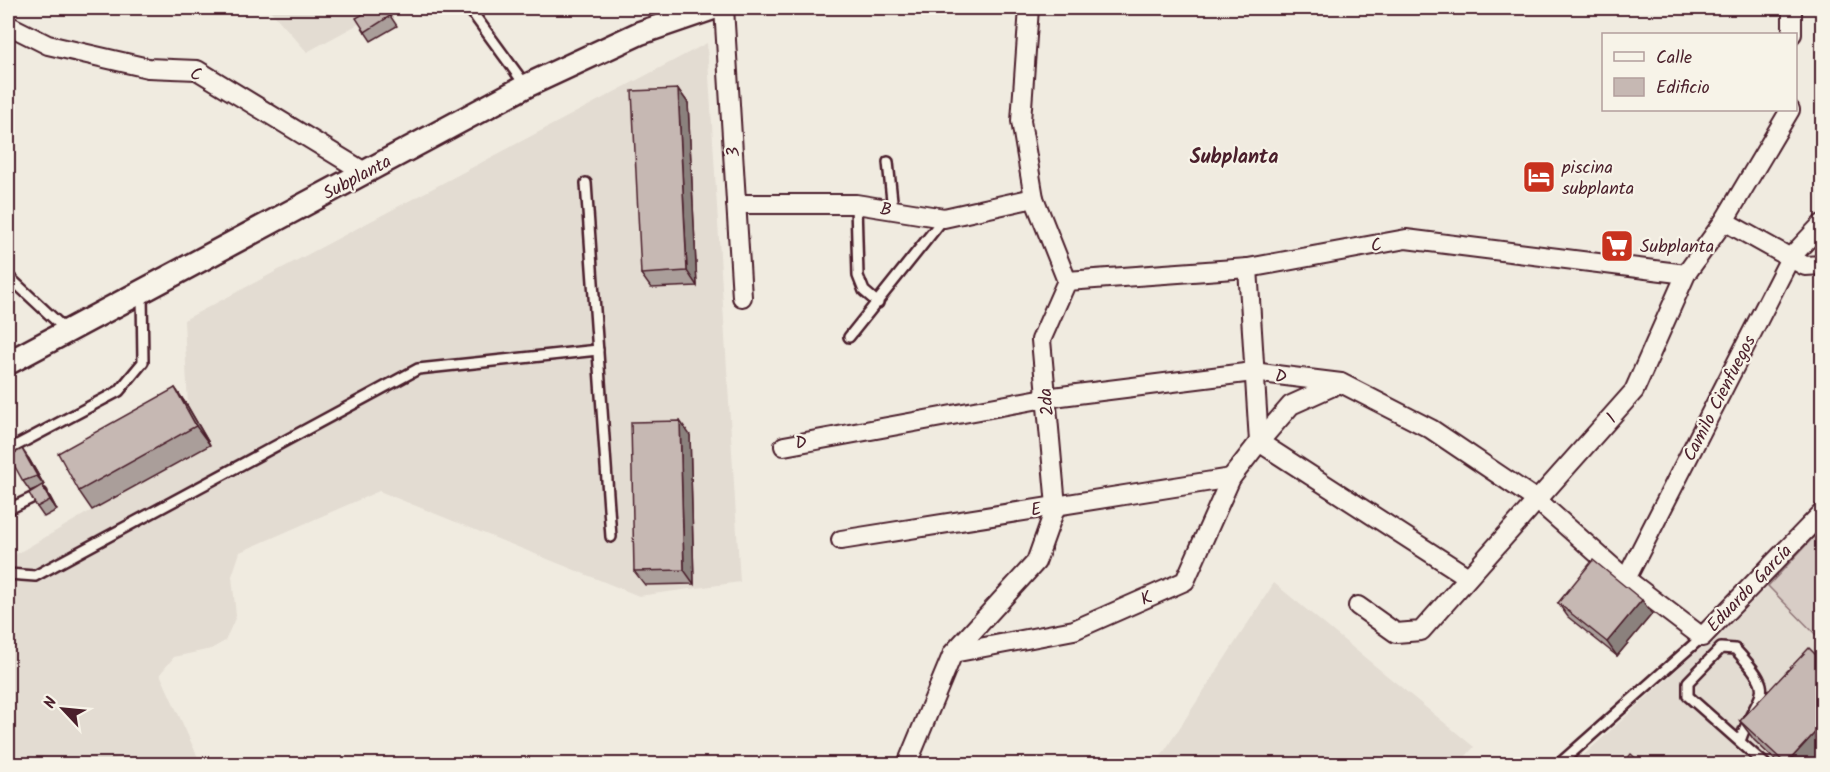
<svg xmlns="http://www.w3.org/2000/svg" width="1830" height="772" viewBox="0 0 1830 772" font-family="Kalam,sans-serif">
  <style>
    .built { fill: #e3dcd2 }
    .green { fill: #d8cdc6; stroke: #917678; stroke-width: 1.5 }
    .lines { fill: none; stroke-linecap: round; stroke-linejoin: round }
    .service-casing { stroke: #4a1f2b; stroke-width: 14 }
    .minor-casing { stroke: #4a1f2b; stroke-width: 22 }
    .tertiary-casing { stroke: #4a1f2b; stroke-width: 27 }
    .service { stroke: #f7f3e8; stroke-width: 9 }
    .minor { stroke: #f7f3e8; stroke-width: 18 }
    .tertiary { stroke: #f7f3e8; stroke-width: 22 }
    .wall { fill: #aa9e9a; stroke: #4a1f2b; stroke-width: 1.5 }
    .shaded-wall { fill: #8b817d; stroke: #4a1f2b; stroke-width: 1.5 }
    .building { fill: #c6b8b3; stroke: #4a1f2b; stroke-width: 1.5 }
    .labels { text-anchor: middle; stroke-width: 4.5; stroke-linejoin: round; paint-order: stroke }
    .street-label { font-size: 18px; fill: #4a1f2b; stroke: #f7f3e8 }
    .poi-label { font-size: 18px; fill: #4a1f2b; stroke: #f7f3e8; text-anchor: start }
    .neighbourhood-label { font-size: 20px; font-weight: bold; fill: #4a1f2b; stroke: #f7f3e8 }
  </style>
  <rect width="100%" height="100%" fill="#f0ebe0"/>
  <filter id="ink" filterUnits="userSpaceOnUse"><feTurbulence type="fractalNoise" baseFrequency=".0167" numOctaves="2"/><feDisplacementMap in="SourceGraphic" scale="12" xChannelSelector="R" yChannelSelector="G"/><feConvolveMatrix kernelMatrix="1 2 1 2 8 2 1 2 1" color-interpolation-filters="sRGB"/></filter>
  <g filter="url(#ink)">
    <!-- built -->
    <g class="built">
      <path d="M268,8H388L307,52Z"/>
      <path d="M707,43L740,582L639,596L379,491L240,552L232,576L236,616L225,641L211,649L174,657L160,674L201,764H8V559L92,510L188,407L184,320Z"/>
      <path d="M1274,583L1474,747L1459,764H1156Z"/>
      <path d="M1768,586L1822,641V764H1574Z"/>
    </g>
    <!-- green -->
    <path class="green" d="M1822,528V641L1768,586Z"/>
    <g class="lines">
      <!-- service casing -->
      <g class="service-casing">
        <g id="service">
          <path d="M469,8L526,86"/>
          <path d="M888,162L893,210"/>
          <path d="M586,183L611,537"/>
          <path d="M856,204L858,276L864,291L878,303"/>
          <path d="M8,276L67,331"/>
          <path d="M849,337L944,218"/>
          <path d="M8,450L119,391L143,362L142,294"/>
          <path d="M8,500L11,508L42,493"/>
          <path d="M8,574L35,576L418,369L598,350"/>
          <path d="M1740,741C1758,688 1780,697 1735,649L1721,648L1688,682V696L1765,764"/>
          <path d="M1559,764L1702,637"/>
        </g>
      </g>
      <!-- minor casing -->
      <g class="minor-casing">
        <g id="minor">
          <path d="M724,8L742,297"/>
          <path d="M8,25L48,45L148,68L197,70L366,173"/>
          <path d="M1792,34V8"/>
          <path d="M736,204H856L944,218L1034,198"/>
          <path d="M1724,221L1805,266L1822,265"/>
          <path d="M1248,268L1259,442L1468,577"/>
          <path d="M1067,281L1248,268L1406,239L1686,274"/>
          <path d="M784,446L1045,398L1253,372L1341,383L1431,429L1538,501L1626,579L1702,637L1822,513"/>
          <path d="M841,540L1231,478"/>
          <path d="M1626,579L1790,258L1822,224"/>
          <path d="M1358,606L1396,633L1421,631L1634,391L1686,274L1724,221L1790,110"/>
          <path d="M953,653L1074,630L1185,581L1231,478L1259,442L1291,405L1340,383"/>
          <path d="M907,764L953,653L1036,562L1056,506L1041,340L1067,281L1034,198L1021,121L1029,8"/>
        </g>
      </g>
      <!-- tertiary casing -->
      <g class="tertiary-casing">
        <path id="tertiary" d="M8,363L526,86L640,33L713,8"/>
      </g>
      <!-- service -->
      <use href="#service" class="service"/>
      <!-- minor -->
      <use href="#minor" class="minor"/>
      <!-- tertiary -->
      <use href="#tertiary" class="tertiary"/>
    </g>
    <!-- wall -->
    <g class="wall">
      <path d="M385,8L397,26L371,41L365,32Z"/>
      <path d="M678,89L688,103L697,286L651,288L641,274Z"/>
      <path d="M175,388L188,407L210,445L92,510L79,491Z"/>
      <path d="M690,435L694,584L645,585L634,571Z"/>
      <path d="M29,459L44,485L42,486L49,495L57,510L44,517L37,507L40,487L30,491L23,481Z"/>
      <path d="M1558,603L1652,614L1617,656L1568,617Z"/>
      <path d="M1740,721L1822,757L1816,765H1780L1754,740Z"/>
    </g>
    <!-- shaded-wall -->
    <g class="shaded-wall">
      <path d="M678,89L688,103L697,286L687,271Z"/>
      <path d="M175,388L188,407L210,445L196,426Z"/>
      <path d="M680,421L690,435L694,584L684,570Z"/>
      <path d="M22,449L29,459L44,485L37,476Z"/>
      <path d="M42,485L49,495L57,510L50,500Z"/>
      <path d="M1642,600L1652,614L1617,656L1607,642Z"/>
      <path d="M1822,725V757L1816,765H1786V764Z"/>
    </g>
    <!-- building -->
    <g class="building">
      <path d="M374,8H385L390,16L365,32L356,18Z"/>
      <path d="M678,89L687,271L641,274L632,91Z"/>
      <path d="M175,388L196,426L79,491L58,453Z"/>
      <path d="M680,421L684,570L634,571L631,422Z"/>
      <path d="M22,449L37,476L23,481L9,456Z"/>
      <path d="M42,485L50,500L37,507L29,493Z"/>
      <path d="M1593,560L1642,600L1607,642L1558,603Z"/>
      <path d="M1809,648L1822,661V725L1786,764L1740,721Z"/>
      <path d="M1631,754L1643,765H1622Z"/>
    </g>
  </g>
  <!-- icons -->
  <defs>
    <g id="hotel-square" transform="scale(1.725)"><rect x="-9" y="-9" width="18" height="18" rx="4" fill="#c8321e" stroke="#f7f3e8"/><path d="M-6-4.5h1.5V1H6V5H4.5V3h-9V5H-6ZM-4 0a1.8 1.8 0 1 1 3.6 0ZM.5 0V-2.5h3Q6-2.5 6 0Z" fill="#fff"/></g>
    <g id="supermarket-square" transform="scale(1.725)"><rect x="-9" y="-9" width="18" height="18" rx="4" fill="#c8321e" stroke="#f7f3e8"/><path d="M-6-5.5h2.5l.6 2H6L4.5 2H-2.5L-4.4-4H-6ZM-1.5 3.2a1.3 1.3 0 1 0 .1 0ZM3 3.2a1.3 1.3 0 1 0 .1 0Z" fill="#fff"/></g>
  </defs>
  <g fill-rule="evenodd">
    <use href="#hotel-square" x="1539" y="177"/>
    <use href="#supermarket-square" x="1617" y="246"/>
  </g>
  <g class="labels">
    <!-- street labels -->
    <g class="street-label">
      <text transform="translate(196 74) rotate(18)" y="6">C</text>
      <text transform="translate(733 152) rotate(-94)" y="6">3</text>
      <text transform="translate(357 177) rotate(-28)" y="6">Subplanta</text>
      <text transform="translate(886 209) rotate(8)" y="6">B</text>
      <text transform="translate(1376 245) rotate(-10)" y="6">C</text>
      <text transform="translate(1281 376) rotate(7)" y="6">D</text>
      <text transform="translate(1719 398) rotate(-63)" y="6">Camilo Cienfuegos</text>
      <text transform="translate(1046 402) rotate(-95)" y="6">2da</text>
      <text transform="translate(1611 418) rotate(-49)" y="6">1</text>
      <text transform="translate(801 442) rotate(-10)" y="6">D</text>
      <text transform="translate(1036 509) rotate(-9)" y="6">E</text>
      <text transform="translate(1749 588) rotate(-46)" y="6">Eduardo García</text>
      <text transform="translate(1146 598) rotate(-23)" y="6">K</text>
    </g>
    <!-- poi labels -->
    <g class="poi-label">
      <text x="1562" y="173">piscina<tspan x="1562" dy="21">subplanta</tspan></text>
      <text x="1640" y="252">Subplanta</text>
    </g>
    <!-- neighbourhood labels -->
    <g class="neighbourhood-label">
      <text x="1234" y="163">Subplanta</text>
    </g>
  </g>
  <!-- margin -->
  <rect width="1830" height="772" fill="none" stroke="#f7f3e8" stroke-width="30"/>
  <rect x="15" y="15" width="1800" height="742" fill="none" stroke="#4a1f2b" stroke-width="2" filter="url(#ink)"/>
  <!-- legend -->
  <rect x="1602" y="33" width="195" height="78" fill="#f7f3e8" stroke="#b29e9c" stroke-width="1.5"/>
  <rect x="1614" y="52" width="30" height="9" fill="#f7f3e8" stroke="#b29e9c" stroke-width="1.5"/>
  <text x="1656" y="63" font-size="18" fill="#4a1f2b">Calle</text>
  <rect x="1614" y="78" width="30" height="18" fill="#c6b8b3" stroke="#b29e9c" stroke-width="1.5"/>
  <text x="1656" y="93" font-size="18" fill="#4a1f2b">Edificio</text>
  <!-- north arrow -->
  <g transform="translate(63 709) rotate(296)" stroke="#f7f3e8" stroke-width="4.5" paint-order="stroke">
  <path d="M0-4.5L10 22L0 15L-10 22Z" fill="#4a1f2b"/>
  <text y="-9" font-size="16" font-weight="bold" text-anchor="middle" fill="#4a1f2b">N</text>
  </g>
</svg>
